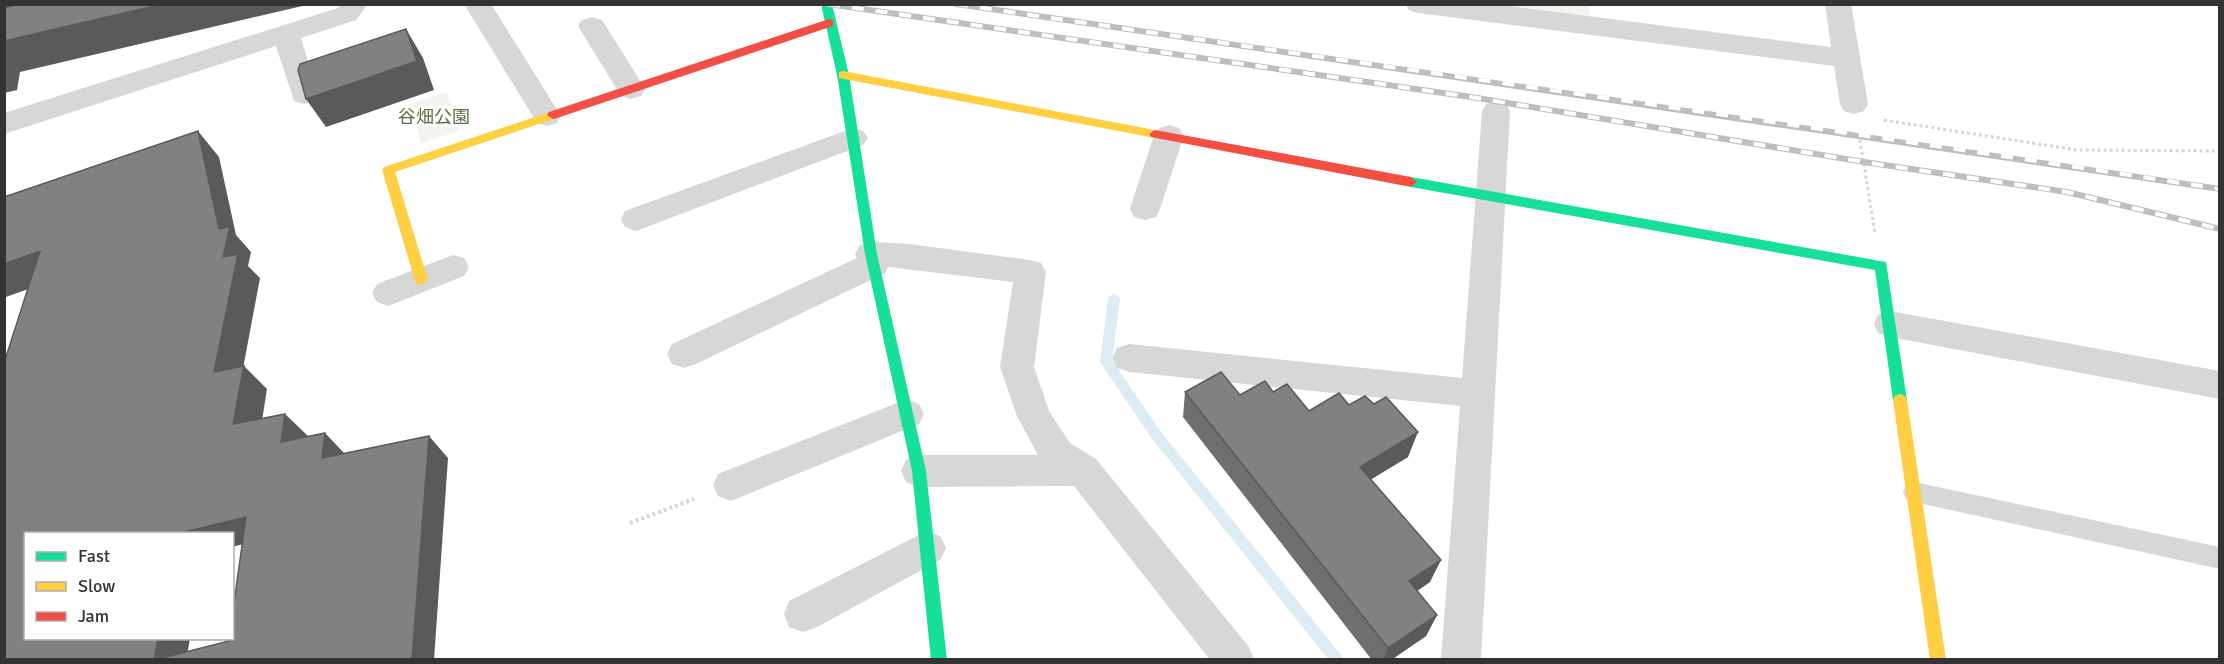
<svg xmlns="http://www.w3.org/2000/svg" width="2224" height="664" viewBox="0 0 2224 664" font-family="Signika,'Noto Sans JP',sans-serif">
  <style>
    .green { fill: #f1f5ed }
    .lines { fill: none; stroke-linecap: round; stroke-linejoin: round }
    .stream { fill: #ddebf3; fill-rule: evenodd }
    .path-far1 { stroke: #d6d6d6; stroke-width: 3; stroke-dasharray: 3 3; stroke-linecap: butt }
    .path { stroke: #d6d6d6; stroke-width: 4; stroke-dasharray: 3 3; stroke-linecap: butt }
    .lane { fill: #d7d7d7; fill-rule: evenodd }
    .street { fill: #d7d7d7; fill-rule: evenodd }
    .fast { fill: #16e098; fill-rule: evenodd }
    .slow { fill: #ffcf43; fill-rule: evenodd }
    .jam { fill: #f24e42; fill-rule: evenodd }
    .rail-casing { stroke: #bebebe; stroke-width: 6 }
    .rail { stroke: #fff; stroke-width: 4; stroke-dasharray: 12; stroke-linecap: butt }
    .wall { fill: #6f6f6f }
    .shaded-wall { fill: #5a5a5a }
    .building { fill: #818181; stroke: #5a5a5a; stroke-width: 1.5 }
    .labels { text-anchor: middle; stroke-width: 6; stroke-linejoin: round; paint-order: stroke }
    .park-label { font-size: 18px; fill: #56703f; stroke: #fff }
  </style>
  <rect width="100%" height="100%" fill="#fff"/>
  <!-- green -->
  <g class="green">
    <path d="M1492,5H1589V17Z"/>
    <path d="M447,92L459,131L421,143L410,104Z"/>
  </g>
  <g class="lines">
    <!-- stream -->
    <path class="stream" d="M1114,294L1118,296L1120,299L1112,360L1158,428L1345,660H1329L1150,436L1102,365L1100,361L1108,299L1110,296Z"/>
    <!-- path-far1 -->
    <g class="path-far1">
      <path d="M1884,120L2077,150L2220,151"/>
      <path d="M1859,134L1875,233"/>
    </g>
    <!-- path -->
    <path class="path" d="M630,523L694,499"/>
    <!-- lane -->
    <path class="lane" d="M1914,482L2220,547V569L1914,502L1906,499L1903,492L1906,485Z"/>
    <!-- street -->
    <g class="street">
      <path d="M340,4H368L356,20L301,38L318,94L314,101L304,104L294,101L276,46L4,134V113L338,8Z"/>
      <path d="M464,4H491L561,116L557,123L547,126L537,123Z"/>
      <path d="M1405,4H1492L1831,47L1825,4H1851L1868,104L1864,111L1854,114L1844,111L1840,104L1834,66L1418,13L1409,10Z"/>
      <path d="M592,17L602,20L641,82L645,89L641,96L631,99L621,96L578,26L582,20Z"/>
      <path d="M1496,101L1506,104L1510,111L1481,660H1441L1460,406L1129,372L1117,368L1112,358L1117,348L1129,344L1462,378L1482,111L1486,104Z"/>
      <path d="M1169,125L1179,128L1184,135L1160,209L1156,217L1145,220L1134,217L1130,209L1154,135L1159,128Z"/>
      <path d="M853,128L863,131L868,138L863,145L636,231L625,227L621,219L625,211Z"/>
      <path d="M871,242L909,244L1030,260L1041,263L1046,272L1034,367L1049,411L1070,443L1096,459L1249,647L1254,660H1210L1074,486L919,487L906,482L901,471L906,460L919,455H1038L1017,416L1000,367L1013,282L888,267L885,273L696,364L684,368L672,364L667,354L672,344L857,258L855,254L860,245Z"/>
      <path d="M453,255L464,258L469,267L464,276L388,306L377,302L372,293L377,284Z"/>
      <path d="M1890,311L2220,371V399L1890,337L1878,333L1874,324L1878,315Z"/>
      <path d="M907,399L919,404L924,414L919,424L731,501L718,496L713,485L718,474Z"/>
      <path d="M927,531L940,536L946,548L940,560L817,627L803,632L789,627L784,614L789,601Z"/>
    </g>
    <!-- fast -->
    <g class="fast">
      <path d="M821,4H832L849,75L877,254L926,471L947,660H931L912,471L865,254L837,75Z"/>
      <path d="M1411,177L1886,262L1907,400L1905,404L1900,406L1895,404L1893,400L1875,270L1411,187L1405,182Z"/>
    </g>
    <!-- slow -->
    <g class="slow">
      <path d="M843,71L1155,130L1161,134L1155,138L839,78V72Z"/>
      <path d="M553,111L559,115L557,118L395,172L428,280L421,285L416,284L382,170L384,167Z"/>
      <path d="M1900,394L1905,396L1907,400L1946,660H1930L1893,400L1895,396Z"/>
    </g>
    <!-- jam -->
    <g class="jam">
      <path d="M829,19L833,20V26L557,118L553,119L547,115L549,112Z"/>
      <path d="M1155,130L1411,177L1417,182L1411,187L1151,137L1149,134Z"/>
    </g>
    <!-- rail casing -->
    <g class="rail-casing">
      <g id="rail">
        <path d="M828,4L1471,97L1864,162L2067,192L2220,229"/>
        <path d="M956,4C1377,66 1799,124 2220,189"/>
      </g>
    </g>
    <!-- rail -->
    <use href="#rail" class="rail"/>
  </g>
  <!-- wall -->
  <path class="wall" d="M1185,392L1240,395L1273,392L1309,411L1349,405L1408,457L1371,479L1430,582L1417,591L1437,615L1426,636L1391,660H1372L1183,417Z"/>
  <!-- shaded-wall -->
  <g class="shaded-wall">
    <path d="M4,4H311L20,72L17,90L4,93Z"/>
    <path d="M406,29L423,58L434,90L326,127L306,99Z"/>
    <path d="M198,131L219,157L236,235L251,252L248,266L260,278L238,395L214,372L223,257L219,229Z"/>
    <path d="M40,251L67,275L6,297L4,295V264Z"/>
    <path d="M244,366L267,389L258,446L233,424Z"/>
    <path d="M285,414L308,436L304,464L281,442Z"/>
    <path d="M1418,432L1408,457L1352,491L1360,467Z"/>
    <path d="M325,433L346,455L322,458Z"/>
    <path d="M429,436L448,458L434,660H412Z"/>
    <path d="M246,517L271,537L232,547V534H176Z"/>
    <path d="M1441,560L1430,582L1399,603L1409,581Z"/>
    <path d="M1437,615L1426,636L1391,660H1383L1388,648Z"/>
    <path d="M158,639H190L186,660H154Z"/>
  </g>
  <!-- building -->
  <g class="building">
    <path d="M19,4H163L4,41V8Z"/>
    <path d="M406,29L417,61L306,99L298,70L300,64Z"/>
    <path d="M198,131L219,229L230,227L223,257L238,254L214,372L244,366L233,424L285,414L281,442L325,433L322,458L429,436L412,660H154L229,641V639H232V617L246,517L176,534H26V639H158L154,660H4V363L40,251L4,264V197Z"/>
    <path d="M1221,372L1240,395L1265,381L1273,392L1287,384L1309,411L1339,393L1349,405L1365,396L1374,404L1386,397L1418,432L1360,467L1441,560L1409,581L1437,615L1388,648L1185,392Z"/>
  </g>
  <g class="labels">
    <!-- park labels -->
    <g class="park-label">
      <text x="434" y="123">谷畑公園</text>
    </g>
  </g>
  <!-- border -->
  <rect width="2224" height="664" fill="none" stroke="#333333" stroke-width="12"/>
  <!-- legend -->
  <rect x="24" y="532" width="210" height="108" fill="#ffffff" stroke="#adadad" stroke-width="1.5"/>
  <rect x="36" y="552" width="30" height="9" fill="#16e098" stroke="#adadad" stroke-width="1.5"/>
  <text x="78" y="562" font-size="18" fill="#333333">Fast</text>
  <rect x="36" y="582" width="30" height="9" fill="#ffcf43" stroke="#adadad" stroke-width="1.5"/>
  <text x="78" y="592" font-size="18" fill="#333333">Slow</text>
  <rect x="36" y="612" width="30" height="9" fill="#f24e42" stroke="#adadad" stroke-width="1.5"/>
  <text x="78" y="622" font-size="18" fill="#333333">Jam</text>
</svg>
